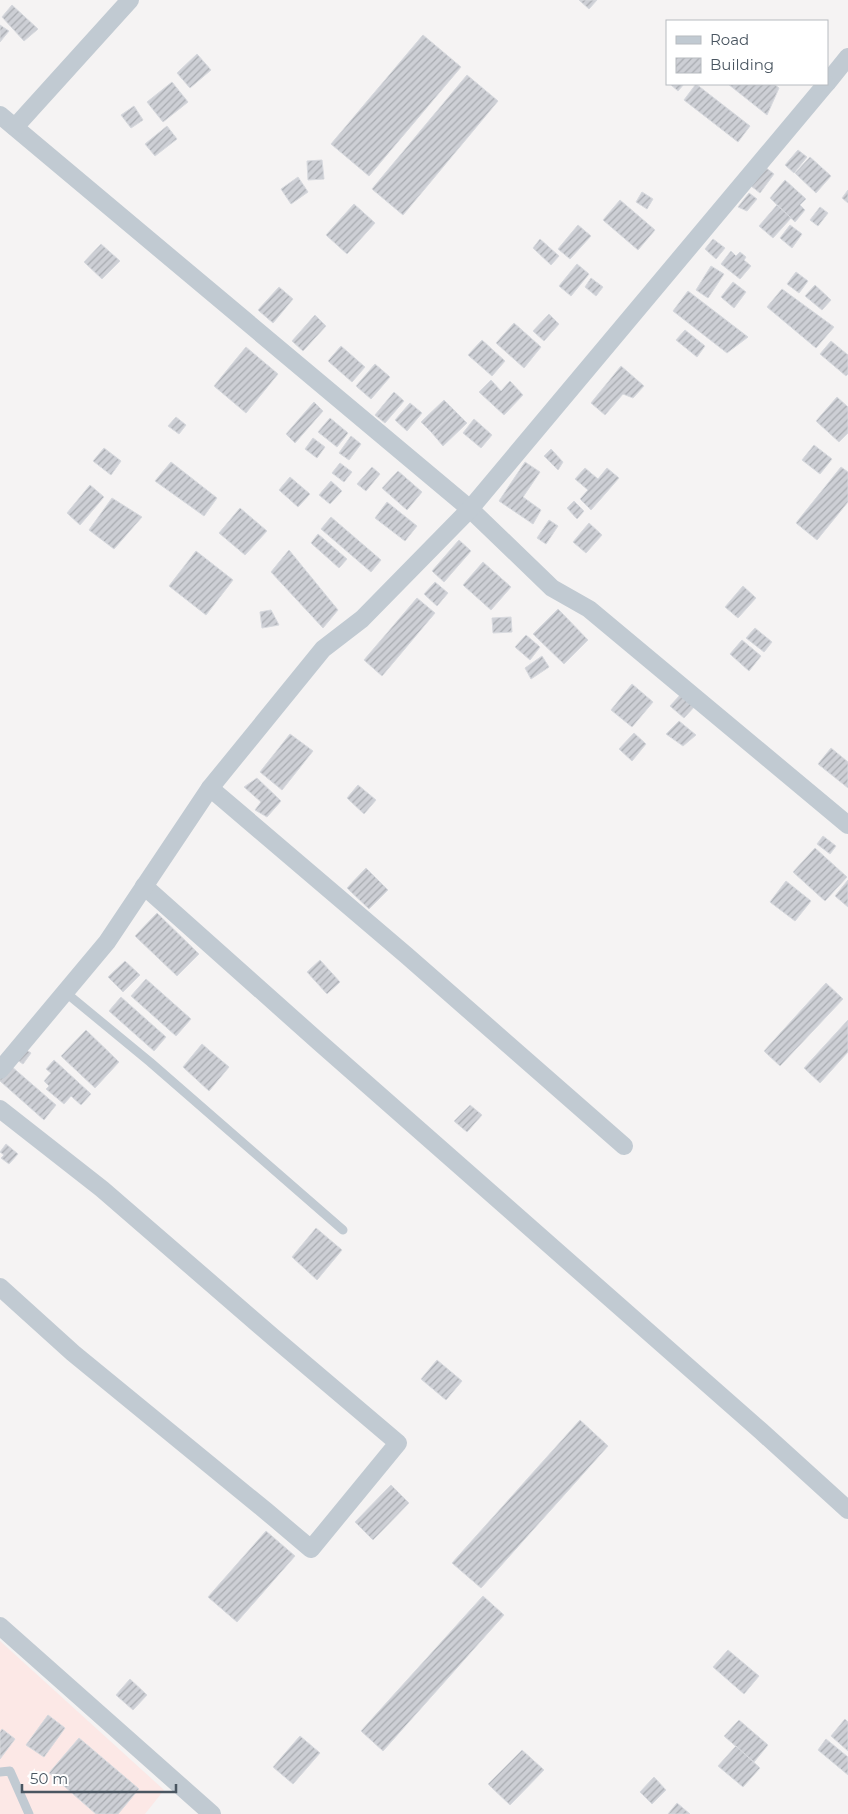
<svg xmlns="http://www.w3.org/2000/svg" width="848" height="1814" viewBox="0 0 848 1814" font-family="Montserrat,sans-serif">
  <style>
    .medical { fill: #fce8e6 }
    .building { fill: url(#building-hatch); stroke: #d7d9de }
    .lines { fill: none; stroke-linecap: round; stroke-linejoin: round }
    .lane { stroke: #c1cad2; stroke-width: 9 }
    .street { stroke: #c1cad2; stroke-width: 18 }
  </style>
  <defs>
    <pattern id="building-hatch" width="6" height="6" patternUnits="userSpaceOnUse" patternTransform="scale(1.25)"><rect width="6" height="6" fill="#cdcfd5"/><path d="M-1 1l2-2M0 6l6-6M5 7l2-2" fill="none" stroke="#a8abb0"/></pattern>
  </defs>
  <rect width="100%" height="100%" fill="#f5f3f3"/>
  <!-- medical -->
  <path class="medical" d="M0,1641L164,1790L145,1814H118L139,1789L79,1738L49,1773L96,1814H0Z"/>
  <!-- building -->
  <g class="building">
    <path d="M579,0H597L589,9Z"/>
    <path d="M12,5L38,29L24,41L2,17Z"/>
    <path d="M0,25L9,31L0,42Z"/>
    <path d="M423,35L461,67L369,176L331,144Z"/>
    <path d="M197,54L211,70L190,88L177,73Z"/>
    <path d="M467,75L498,101L403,215L372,189Z"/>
    <path d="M172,82L188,102L163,122L147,102Z"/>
    <path d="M670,84H684L678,91Z"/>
    <path d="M696,84L750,126L738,142L684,100Z"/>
    <path d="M728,84H774L779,88L767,115Z"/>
    <path d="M134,106L143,120L131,128L121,115Z"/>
    <path d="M167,126L177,139L155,156L145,144Z"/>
    <path d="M798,150L807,157L794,173L785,165Z"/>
    <path d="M810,157L831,176L816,193L795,173Z"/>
    <path d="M322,160L324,179L308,180L307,161Z"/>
    <path d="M765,167L774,174L760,193L751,186Z"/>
    <path d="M298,177L308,192L291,204L281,189Z"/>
    <path d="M785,180L806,199L800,205L805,210L795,222L770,198Z"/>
    <path d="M848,190V203L842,198Z"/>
    <path d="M642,192L653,199L647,209L636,202Z"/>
    <path d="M749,193L757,199L747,211L738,207Z"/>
    <path d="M620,200L655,230L638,250L603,220Z"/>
    <path d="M354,204L375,223L347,254L326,235Z"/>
    <path d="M777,205L791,218L773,238L759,226Z"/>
    <path d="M820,207L828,213L818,226L810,220Z"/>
    <path d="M578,225L591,236L570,259L558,249Z"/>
    <path d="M790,225L802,234L792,248L780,238Z"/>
    <path d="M540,239L559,256L551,265L533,248Z"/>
    <path d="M713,239L725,248L716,259L705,249Z"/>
    <path d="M101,244L120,261L102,279L84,262Z"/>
    <path d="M731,251L736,256L740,252L746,257L744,260L751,266L740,279L721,264Z"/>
    <path d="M577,264L589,274L571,296L559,286Z"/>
    <path d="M711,266L724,274L708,298L696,290Z"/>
    <path d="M796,272L808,281L799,293L787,284Z"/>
    <path d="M591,278L603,287L596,296L585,287Z"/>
    <path d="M733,282L746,292L734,308L721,297Z"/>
    <path d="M815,285L831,300L822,310L805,296Z"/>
    <path d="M279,287L293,299L273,323L258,310Z"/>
    <path d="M782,289L834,327L816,348L767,307Z"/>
    <path d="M688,291L748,337L727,353L673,311Z"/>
    <path d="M549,314L559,324L544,341L533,331Z"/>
    <path d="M315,315L326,326L303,351L292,341Z"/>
    <path d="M514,323L541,347L524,368L496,343Z"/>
    <path d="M685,330L705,346L697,357L676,340Z"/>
    <path d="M482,340L505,361L492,376L468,355Z"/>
    <path d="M831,341L848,355V374L846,376L820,354Z"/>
    <path d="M341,346L365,367L352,382L328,361Z"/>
    <path d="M246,347L278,374L246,413L214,386Z"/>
    <path d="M375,364L390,377L371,399L356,386Z"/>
    <path d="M621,366L644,386L633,398L623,394L605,415L591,403Z"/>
    <path d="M491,380L501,391L510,381L523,395L504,415L479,392Z"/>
    <path d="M394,392L404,401L385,423L375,415Z"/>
    <path d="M837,397L848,407V433L839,442L816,421Z"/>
    <path d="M444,400L455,411L432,433L421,422Z"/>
    <path d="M314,402L323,411L295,443L286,434Z"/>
    <path d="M410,403L422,413L407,431L395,420Z"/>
    <path d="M455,411L467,423L443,446L432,433Z"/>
    <path d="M176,417L186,425L179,434L168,426Z"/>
    <path d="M330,418L348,433L337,447L318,432Z"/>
    <path d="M474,419L492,435L481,448L463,433Z"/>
    <path d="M351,436L361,444L349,460L339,453Z"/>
    <path d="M313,438L325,447L317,458L305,449Z"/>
    <path d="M814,445L832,459L820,474L802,460Z"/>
    <path d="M104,448L121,461L111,475L93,461Z"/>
    <path d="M551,449L563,462L558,470L544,456Z"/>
    <path d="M171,462L217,498L204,516L155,481Z"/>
    <path d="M525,462L540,472L523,497L541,510L533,524L499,501Z"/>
    <path d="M340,463L352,472L344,482L332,473Z"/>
    <path d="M372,467L380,474L366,491L357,484Z"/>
    <path d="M841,467L848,472V502L817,540L796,523Z"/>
    <path d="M585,468L598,479L607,468L619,478L591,510L580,499L588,490L575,479Z"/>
    <path d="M398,471L422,492L407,510L382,488Z"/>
    <path d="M290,477L310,494L298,507L279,490Z"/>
    <path d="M331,481L342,491L330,504L319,495Z"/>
    <path d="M90,485L104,497L80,525L67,513Z"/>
    <path d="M112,498L142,517L114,549L89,530Z"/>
    <path d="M574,501L584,511L577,519L567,508Z"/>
    <path d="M387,502L417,526L405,541L375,518Z"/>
    <path d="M240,508L267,531L245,555L219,533Z"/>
    <path d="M331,517L381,560L371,572L321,529Z"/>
    <path d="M549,520L558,526L546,544L537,538Z"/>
    <path d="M589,523L602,535L586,553L573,542Z"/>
    <path d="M318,534L347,559L339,568L311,543Z"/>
    <path d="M459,540L471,551L444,582L432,571Z"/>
    <path d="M289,550L338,610L323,628L271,572Z"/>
    <path d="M196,551L233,580L206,615L169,586Z"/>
    <path d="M483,562L511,587L491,610L463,585Z"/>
    <path d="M435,582L448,593L437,606L424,594Z"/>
    <path d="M743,586L756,598L738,618L725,607Z"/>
    <path d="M417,598L435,613L382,676L364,660Z"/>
    <path d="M558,609L588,640L564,664L533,634Z"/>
    <path d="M271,610L279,625L262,628L260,612Z"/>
    <path d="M511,617L512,632L493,633L492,618Z"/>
    <path d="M755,628L772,642L764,652L746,638Z"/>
    <path d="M526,635L540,647L530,660L515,647Z"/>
    <path d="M742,640L761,656L749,671L730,654Z"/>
    <path d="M542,656L549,667L531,679L525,668Z"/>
    <path d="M632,684L653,702L632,727L611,710Z"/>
    <path d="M681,694L695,706L684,718L670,706Z"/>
    <path d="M679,721L696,735L683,746L666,734Z"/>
    <path d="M634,733L646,744L632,761L619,749Z"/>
    <path d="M290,734L313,751L282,790L260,772Z"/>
    <path d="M831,748L848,762V788L818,764Z"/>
    <path d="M257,778L281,801L267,817L255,810L261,802L244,787Z"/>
    <path d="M358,785L376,800L364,814L347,798Z"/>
    <path d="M823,836L836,846L830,854L817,844Z"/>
    <path d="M815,848L847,877L825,901L793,872Z"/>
    <path d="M366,868L388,890L369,909L347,888Z"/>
    <path d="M848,880V907L835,896Z"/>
    <path d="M786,881L811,901L795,921L770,902Z"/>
    <path d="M157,913L199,954L177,976L135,936Z"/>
    <path d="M320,960L340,982L327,994L307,972Z"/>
    <path d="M125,961L140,975L123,992L108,977Z"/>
    <path d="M146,979L191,1019L176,1036L131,996Z"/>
    <path d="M826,983L843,999L780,1066L764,1051Z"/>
    <path d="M121,997L166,1037L154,1051L109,1011Z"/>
    <path d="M848,1020V1052L820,1083L804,1068Z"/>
    <path d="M86,1030L119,1062L95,1088L61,1056Z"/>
    <path d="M202,1044L229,1067L209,1091L183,1067Z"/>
    <path d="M22,1047L31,1053L23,1064L14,1058Z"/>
    <path d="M54,1060L91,1094L81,1105L71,1096L64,1104L46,1089L49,1086L44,1081L51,1073L46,1069Z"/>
    <path d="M11,1066L56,1105L44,1120L0,1081V1079Z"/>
    <path d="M470,1105L482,1115L467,1132L454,1121Z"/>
    <path d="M6,1144L18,1154L9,1164L1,1158L4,1155L0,1152Z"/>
    <path d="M316,1228L342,1250L317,1280L292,1257Z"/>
    <path d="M437,1360L462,1381L446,1400L421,1379Z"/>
    <path d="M580,1420L608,1446L481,1588L452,1563Z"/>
    <path d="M391,1485L409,1503L373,1540L355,1522Z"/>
    <path d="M266,1531L295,1556L237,1622L208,1597Z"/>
    <path d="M483,1596L504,1615L383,1751L361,1731Z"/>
    <path d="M728,1650L759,1676L744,1694L713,1667Z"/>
    <path d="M130,1679L147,1695L133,1710L116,1695Z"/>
    <path d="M48,1715L65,1728L44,1757L26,1745Z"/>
    <path d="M845,1719L848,1722V1751L831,1736Z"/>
    <path d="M739,1720L768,1745L754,1762L724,1736Z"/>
    <path d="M2,1729L15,1739L0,1759V1732Z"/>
    <path d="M300,1736L320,1753L293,1784L273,1767Z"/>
    <path d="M79,1738L139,1789L118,1814H96L49,1773Z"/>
    <path d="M826,1739L848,1757V1775L818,1750Z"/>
    <path d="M736,1746L760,1768L743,1787L718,1766Z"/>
    <path d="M522,1750L544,1770L510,1805L488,1784Z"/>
    <path d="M654,1777L666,1790L652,1804L640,1792Z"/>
    <path d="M677,1803L690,1814H668Z"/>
  </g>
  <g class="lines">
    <!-- lane -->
    <g class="lane">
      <path d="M65,992L150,1062L343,1230"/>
      <path d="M0,1772L10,1771L29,1814"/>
    </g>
    <!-- street -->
    <g class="street">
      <path d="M827,83L848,57"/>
      <path d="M0,115L470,509L552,588L589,609L848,825"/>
      <path d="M15,127L130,0"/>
      <path d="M210,788L406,955L624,1146"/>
      <path d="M144,886L319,1042L761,1431L848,1510"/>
      <path d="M0,1070L107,942L210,788L323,649L362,619L470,509L826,84"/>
      <path d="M0,1109L102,1189L273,1337L398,1443L311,1549L266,1511L73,1353L0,1287"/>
      <path d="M0,1626L212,1814"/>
    </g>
  </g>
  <!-- legend -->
  <rect x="666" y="20" width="162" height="65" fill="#ffffff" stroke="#b7bbc0"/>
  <rect x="676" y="36" width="25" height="8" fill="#c1cad2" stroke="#b7bbc0"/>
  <text x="710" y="45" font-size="15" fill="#4a5661">Road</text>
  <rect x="676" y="58" width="25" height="15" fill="url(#building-hatch)" stroke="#b7bbc0"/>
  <text x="710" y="70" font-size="15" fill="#4a5661">Building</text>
  <!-- scale -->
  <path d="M22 1784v8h154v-8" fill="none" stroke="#4a5661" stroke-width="2.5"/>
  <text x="30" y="1784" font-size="15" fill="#4a5661" stroke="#ffffff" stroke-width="4" paint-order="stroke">50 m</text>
</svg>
